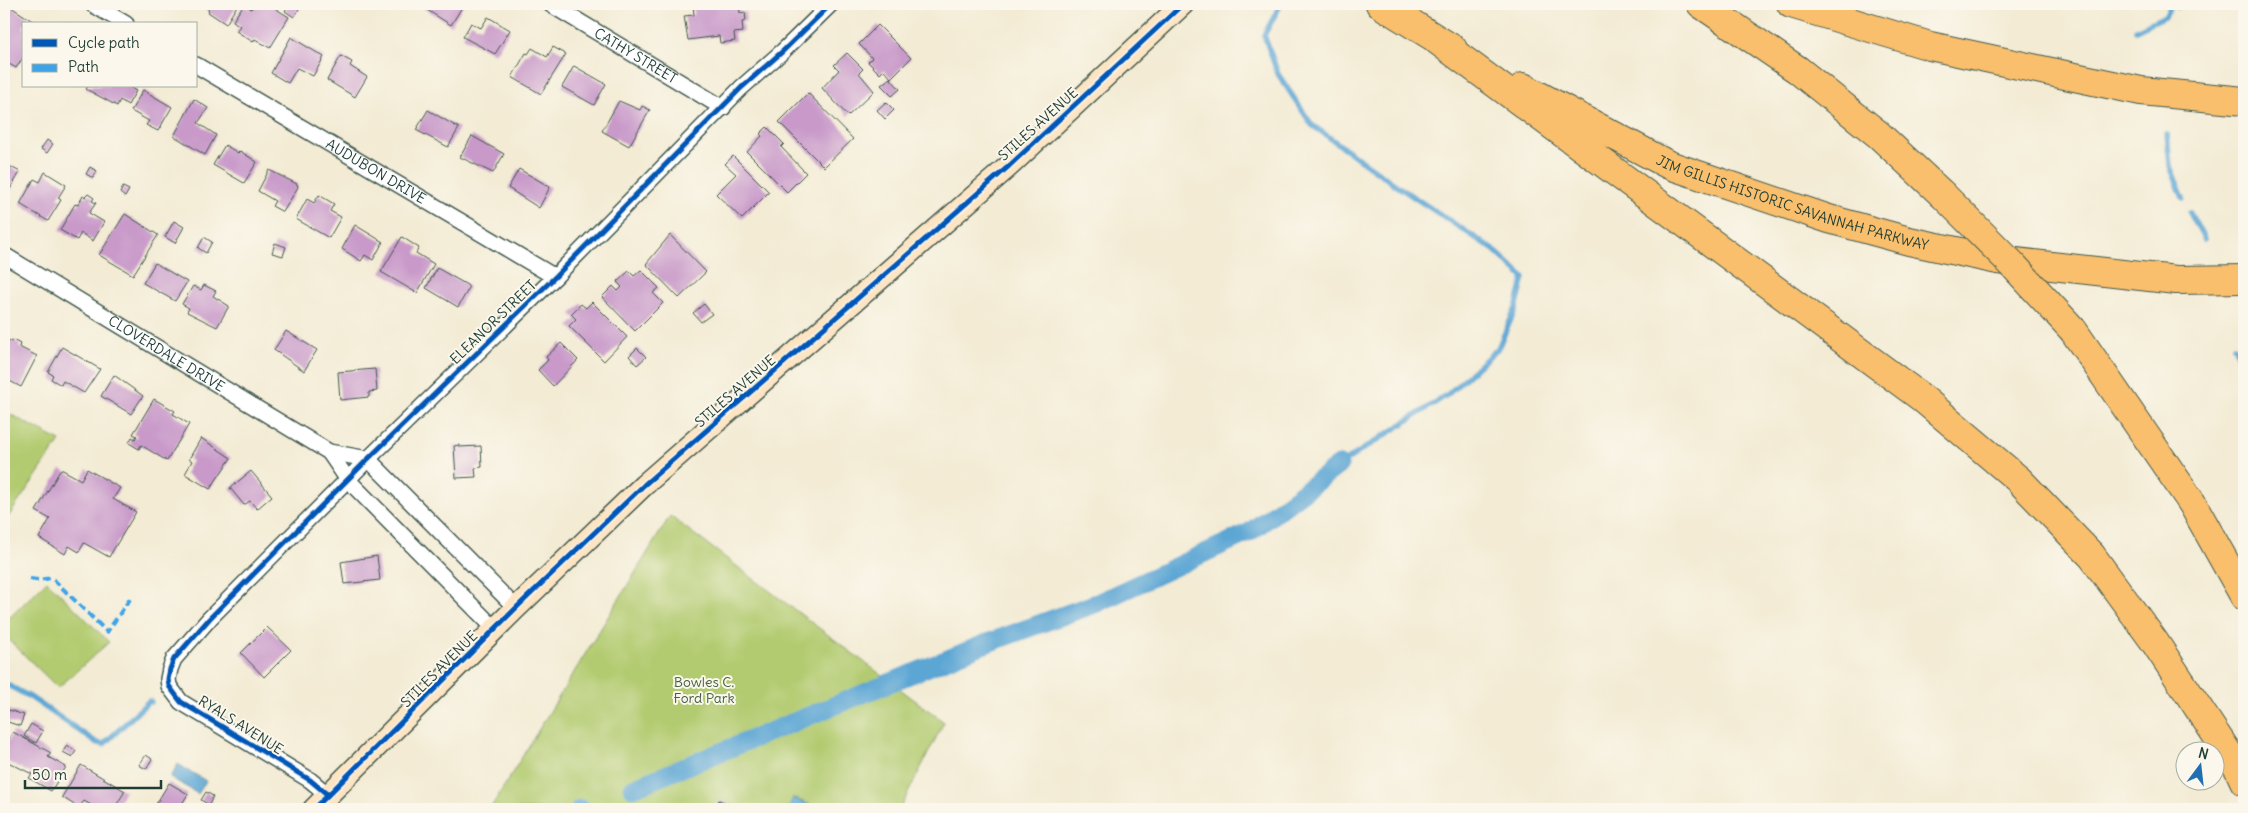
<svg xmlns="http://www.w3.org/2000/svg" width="2248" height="813" viewBox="0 0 2248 813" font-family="Delius,sans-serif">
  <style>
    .green { fill: #b2cb70; stroke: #688452 }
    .water { fill: #5ca6d4; stroke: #3e7284 }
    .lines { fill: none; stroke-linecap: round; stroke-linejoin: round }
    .stream { stroke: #5ca6d4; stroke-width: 5.5 }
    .canal { stroke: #5ca6d4; stroke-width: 19 }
    .building { fill: #c899c9 }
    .street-casing { stroke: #3f574c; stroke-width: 18 }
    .secondary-casing { stroke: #3f574c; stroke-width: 24 }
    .highway-casing { stroke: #3f574c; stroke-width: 30 }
    .street { stroke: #fff; stroke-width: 15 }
    .secondary { stroke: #fde5c4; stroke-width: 21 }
    .highway { stroke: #f9bf6c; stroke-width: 28 }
    .highway-bridge-casing { stroke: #3f574c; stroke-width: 30; stroke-linecap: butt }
    .highway-bridge { stroke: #f9bf6c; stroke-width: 28 }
    .quiet { stroke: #3da4eb; stroke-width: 4; stroke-dasharray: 8 4; stroke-linecap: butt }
    .cycleway-casing { stroke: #fbf7ec; stroke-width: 8 }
    .cycleway { stroke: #0057b8; stroke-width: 5 }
    .labels { text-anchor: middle; stroke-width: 4; stroke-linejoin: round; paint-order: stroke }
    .street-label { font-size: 14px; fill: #1f3d34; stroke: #fbf7ec }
    .park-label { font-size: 14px; fill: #446043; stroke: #fbf7ec }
  </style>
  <rect width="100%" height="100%" fill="#fbf7ec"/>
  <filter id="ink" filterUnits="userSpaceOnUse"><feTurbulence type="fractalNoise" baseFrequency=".02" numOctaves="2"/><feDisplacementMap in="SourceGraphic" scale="10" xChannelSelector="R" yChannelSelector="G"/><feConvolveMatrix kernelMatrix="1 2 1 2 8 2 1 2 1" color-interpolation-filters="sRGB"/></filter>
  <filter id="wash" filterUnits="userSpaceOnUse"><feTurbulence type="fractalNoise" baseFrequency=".0096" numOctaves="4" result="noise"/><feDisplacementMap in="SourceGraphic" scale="20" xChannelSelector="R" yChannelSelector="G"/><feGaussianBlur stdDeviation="1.12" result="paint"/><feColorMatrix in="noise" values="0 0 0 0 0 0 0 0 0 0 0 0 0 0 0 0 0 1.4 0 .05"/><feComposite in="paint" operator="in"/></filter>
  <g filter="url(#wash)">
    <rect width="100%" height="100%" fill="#f3ebd4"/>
    <!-- green -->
    <g class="green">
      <path d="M4,411L60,441L4,523Z"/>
      <path d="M670,516L944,722L900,809H490Z"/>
      <path d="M47,581L109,642L58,688L4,635V623Z"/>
    </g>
    <!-- water -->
    <g class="water">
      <path d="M178,764L206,781L198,794L170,777Z"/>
      <path d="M793,798L816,807L815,809H788Z"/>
    </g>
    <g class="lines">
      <!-- stream -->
      <g class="stream">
        <path d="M1281,4L1264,35L1278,74L1312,125L1400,188L1494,250L1524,278L1516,308L1498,348L1447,395L1339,465"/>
        <path d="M2177,5L2192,4"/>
        <path d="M2136,30L2165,16L2171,5L2178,7"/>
        <path d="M2167,134L2170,166L2183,198"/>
        <path d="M2190,213L2204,239"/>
        <path d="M2234,347L2244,369"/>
        <path d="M4,683L30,697L97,743L104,744L149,701L151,702"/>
      </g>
      <!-- canal -->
      <g class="canal">
        <path d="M633,788L982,645L1097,603L1250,532L1339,465"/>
        <path d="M580,809H581"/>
      </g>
    </g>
    <g id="blocks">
      <!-- building -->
      <g class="building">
        <path d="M200,4H238L226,24L208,12L209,10Z"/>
        <path d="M244,4L251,9L254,4H268L289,17L270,48L255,39L253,42L236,31L240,26L233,21Z"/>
        <path d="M289,4H302L294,17L285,11Z"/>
        <path d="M420,4H464L451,25L419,5Z"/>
        <path d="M693,4H739L740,13L745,12L746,21L742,22L743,32L734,33L735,41L720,43L719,36L688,40L684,16L694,15Z"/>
        <path d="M8,5L37,24H24V56L16,68L4,61V12Z"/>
        <path d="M488,17L510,30L495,54L463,37L471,23L481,28Z"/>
        <path d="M878,25L911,58L891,78L884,70L880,74L868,62L872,58L859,44Z"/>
        <path d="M291,37L324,57L313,76L297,68L288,83L271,73Z"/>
        <path d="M553,47L566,54L541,94L512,77L526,53L528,54L532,48L547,57Z"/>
        <path d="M847,53L863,69L859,73L874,91L848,116L822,88L839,70L834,65Z"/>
        <path d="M341,56L352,62L350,66L367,77L355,97L327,80Z"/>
        <path d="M574,66L606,84L594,105L562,87Z"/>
        <path d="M890,78L900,89L892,96L881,85Z"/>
        <path d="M88,86H128L136,91L128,105L120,100L117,106L86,89Z"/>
        <path d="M143,90L172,107L158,131L146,125L149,121L131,111Z"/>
        <path d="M808,93L853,139L824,167L779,122Z"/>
        <path d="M194,99L208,108L198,123L216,135L205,155L174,136Z"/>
        <path d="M619,101L640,110L642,106L650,110L629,146L602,131Z"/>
        <path d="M886,102L894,110L885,119L877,110Z"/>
        <path d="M428,110L459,128L448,147L416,130Z"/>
        <path d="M767,127L784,144L781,147L806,173L787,192L747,152L762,136L760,134Z"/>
        <path d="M472,136L504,154L493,173L460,157Z"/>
        <path d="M47,140L53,144L47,153L41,149Z"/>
        <path d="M225,145L238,153L240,151L257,162L244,183L213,165Z"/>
        <path d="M733,156L769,192L742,219L716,194L736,174L725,164Z"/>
        <path d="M4,163L20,172L9,191L4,188Z"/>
        <path d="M90,167L97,171L93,178L86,174Z"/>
        <path d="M519,169L550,187L539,208L508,188Z"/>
        <path d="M269,170L297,184L298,187L283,212L272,206L275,201L258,191Z"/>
        <path d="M45,172L66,185L58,198L61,200L48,221L20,204L34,179L40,182Z"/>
        <path d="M123,187L129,190L125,197L120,193Z"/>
        <path d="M88,194L94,198L92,201L96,203L89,213L104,222L93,241L81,233L77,240L60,230L75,204L78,205L83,196L85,197Z"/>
        <path d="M319,195L334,204L330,211L341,217L329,238L296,219L307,199L314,203Z"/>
        <path d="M125,214L158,235L133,275L99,255Z"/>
        <path d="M174,221L184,227L175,243L165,237Z"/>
        <path d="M355,225L383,242L373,260L365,255L361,261L342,249Z"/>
        <path d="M670,235L706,272L679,298L646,264Z"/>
        <path d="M204,237L212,242L206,253L198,248Z"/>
        <path d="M402,237L419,248L416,253L434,264L417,293L381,272Z"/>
        <path d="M275,243L286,247L283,256L272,253Z"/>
        <path d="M155,263L187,282L175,301L143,283Z"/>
        <path d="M437,268L467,285L469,288L458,307L426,288Z"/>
        <path d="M641,270L659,288L653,293L663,303L635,331L602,297L613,286L618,291L622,287L617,282L629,271L634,276Z"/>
        <path d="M204,285L216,291L213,296L229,306L217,327L187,312L189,308L182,304L193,286L201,290Z"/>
        <path d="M592,302L627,337L604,361L569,326L576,319L571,314L581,304L586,308Z"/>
        <path d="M704,304L712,314L701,322L693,313Z"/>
        <path d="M286,331L317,350L304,371L274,350Z"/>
        <path d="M4,338L12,342L13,340L20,344L19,347L37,356L21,387L4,378L6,367L4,366Z"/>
        <path d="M561,343L578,360L553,386L538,370L548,360L546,357Z"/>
        <path d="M62,347L100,369L84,393L63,381L61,385L51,379L53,375L48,372Z"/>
        <path d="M637,348L646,357L637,365L629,356Z"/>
        <path d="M375,369L377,391L369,392V397L340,400L338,372Z"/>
        <path d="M114,375L143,396L131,414L101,396Z"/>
        <path d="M154,399L175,411L173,414L189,424L167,461L141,445L139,449L129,443L132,437L135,439L137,436L133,434Z"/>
        <path d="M201,438L231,458L210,489L185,474L192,461L189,459Z"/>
        <path d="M459,445V447L481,446L482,467L475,468L476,477L456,478L454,446Z"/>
        <path d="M61,469L81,480L87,469L120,488L113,499L136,512L109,557L84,543L79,552L69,546L65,554L39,538L50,519L36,511Z"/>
        <path d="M251,471L272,496L257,509L250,501L244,505L230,488Z"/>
        <path d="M377,556L380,580L344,584L341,562Z"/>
        <path d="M267,627L291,650L264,677L241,653Z"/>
        <path d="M9,710L24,715L20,726L5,721Z"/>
        <path d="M31,724L43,731L36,743L24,736Z"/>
        <path d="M13,732L51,753L48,757L66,767L51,791L29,778L32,774L4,760V748Z"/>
        <path d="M67,745L76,751L72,757L63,752Z"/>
        <path d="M146,755L152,759L146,769L139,765Z"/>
        <path d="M81,765L125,791L114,809H98L84,801L79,808L62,797Z"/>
        <path d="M169,783L188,794L179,809H153Z"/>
        <path d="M206,792L213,796L209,805L201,800Z"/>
        <path d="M719,800L742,809H715Z"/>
      </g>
    </g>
  </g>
  <g filter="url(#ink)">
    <use href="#blocks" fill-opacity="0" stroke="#3f574c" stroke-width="1"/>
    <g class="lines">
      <!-- street casing -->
      <g class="street-casing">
        <g id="street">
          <path d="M92,4L126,24"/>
          <path id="s1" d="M550,4L723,108"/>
          <path id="s2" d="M196,65L555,277"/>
          <path id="s3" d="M4,255L329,452L368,459L516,608"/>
          <path d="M329,452L348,480L495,629"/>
          <path d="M328,795L310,780L181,702L169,686L168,679L170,669L174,659L210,618L368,459L555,277L741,88L783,51L831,4"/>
        </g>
      </g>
      <!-- secondary casing -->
      <g class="secondary-casing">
        <path id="secondary" d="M314,809L516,608L644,485L1009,166L1183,4"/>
      </g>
      <!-- highway casing -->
      <g class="highway-casing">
        <g id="highway">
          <path d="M1380,4L1453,49"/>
          <path d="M1701,4L1798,70L1879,135L1942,194"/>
          <path d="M1791,4L1930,46L2051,72L2141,91L2244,101"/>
          <path d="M1438,41L1922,398L2019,480L2092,556L2154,641L2238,768L2244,781"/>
          <path id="s4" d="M1523,87L1669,165L1829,219L1909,241L1998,260L2176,280L2244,279"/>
          <path d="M2073,330L2192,503L2244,596"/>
        </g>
      </g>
      <!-- street -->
      <use href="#street" class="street"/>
      <!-- secondary -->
      <use href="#secondary" class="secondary"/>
      <!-- highway -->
      <use href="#highway" class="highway"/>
      <!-- highway-bridge casing -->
      <g class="highway-bridge-casing">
        <path id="highway-bridge" d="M1942,194L2012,264L2073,330"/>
      </g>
      <!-- highway-bridge -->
      <use href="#highway-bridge" class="highway-bridge"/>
      <!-- quiet -->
      <path class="quiet" d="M30,579L38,580L52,578L107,632L130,599"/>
      <!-- cycleway casing -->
      <g class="cycleway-casing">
        <g id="cycleway">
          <path d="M328,795L310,780L181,702L169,686L168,679L170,669L174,659L210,618L368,459L555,277L741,88L783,51L831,4"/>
          <path d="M314,809L516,608L644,485L1009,166L1183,4"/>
        </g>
      </g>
      <!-- cycleway -->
      <use href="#cycleway" class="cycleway"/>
    </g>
  </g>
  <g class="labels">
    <!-- street labels -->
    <g class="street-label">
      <text dy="5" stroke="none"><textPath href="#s1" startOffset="100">CATHY STREET</textPath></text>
      <text transform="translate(1038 124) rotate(-42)" y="5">STILES AVENUE</text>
      <text dy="5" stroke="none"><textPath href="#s2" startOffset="209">AUDUBON DRIVE</textPath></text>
      <text dy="5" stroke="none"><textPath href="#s4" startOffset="295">JIM GILLIS HISTORIC SAVANNAH PARKWAY</textPath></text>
      <text transform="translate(493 322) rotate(-44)" y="5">ELEANOR STREET</text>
      <text dy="5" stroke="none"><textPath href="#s3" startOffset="190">CLOVERDALE DRIVE</textPath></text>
      <text transform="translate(735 391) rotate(-41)" y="5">STILES AVENUE</text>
      <text transform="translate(439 669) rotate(-45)" y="5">STILES AVENUE</text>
      <text transform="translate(241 725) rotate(32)" y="5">RYALS AVENUE</text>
    </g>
    <!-- park labels -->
    <g class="park-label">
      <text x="704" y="687">Bowles C.<tspan x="704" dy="16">Ford Park</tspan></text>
    </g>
  </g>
  <!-- margin -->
  <rect width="2248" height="813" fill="none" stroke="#fbf7ec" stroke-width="20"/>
  <!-- legend -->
  <rect x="22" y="22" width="175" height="65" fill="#fbf7ec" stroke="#a3ada2"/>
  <rect x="32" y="39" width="25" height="8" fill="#0057b8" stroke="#a3ada2"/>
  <text x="68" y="48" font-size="15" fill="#1f3d34">Cycle path</text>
  <rect x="32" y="64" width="25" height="8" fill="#3da4eb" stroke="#a3ada2"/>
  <text x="68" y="72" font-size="15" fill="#1f3d34">Path</text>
  <!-- north arrow -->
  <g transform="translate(2200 766) rotate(15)"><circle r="24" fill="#fbf7ec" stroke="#a3ada2"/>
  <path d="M0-4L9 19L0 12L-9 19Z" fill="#1f6fb2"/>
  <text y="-8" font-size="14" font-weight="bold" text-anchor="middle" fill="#1f3d34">N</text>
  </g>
  <!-- scale -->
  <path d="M25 780v8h136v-8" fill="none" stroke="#1f3d34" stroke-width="2.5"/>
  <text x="32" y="780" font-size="15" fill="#1f3d34" stroke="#fbf7ec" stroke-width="4" paint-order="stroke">50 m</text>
</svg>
